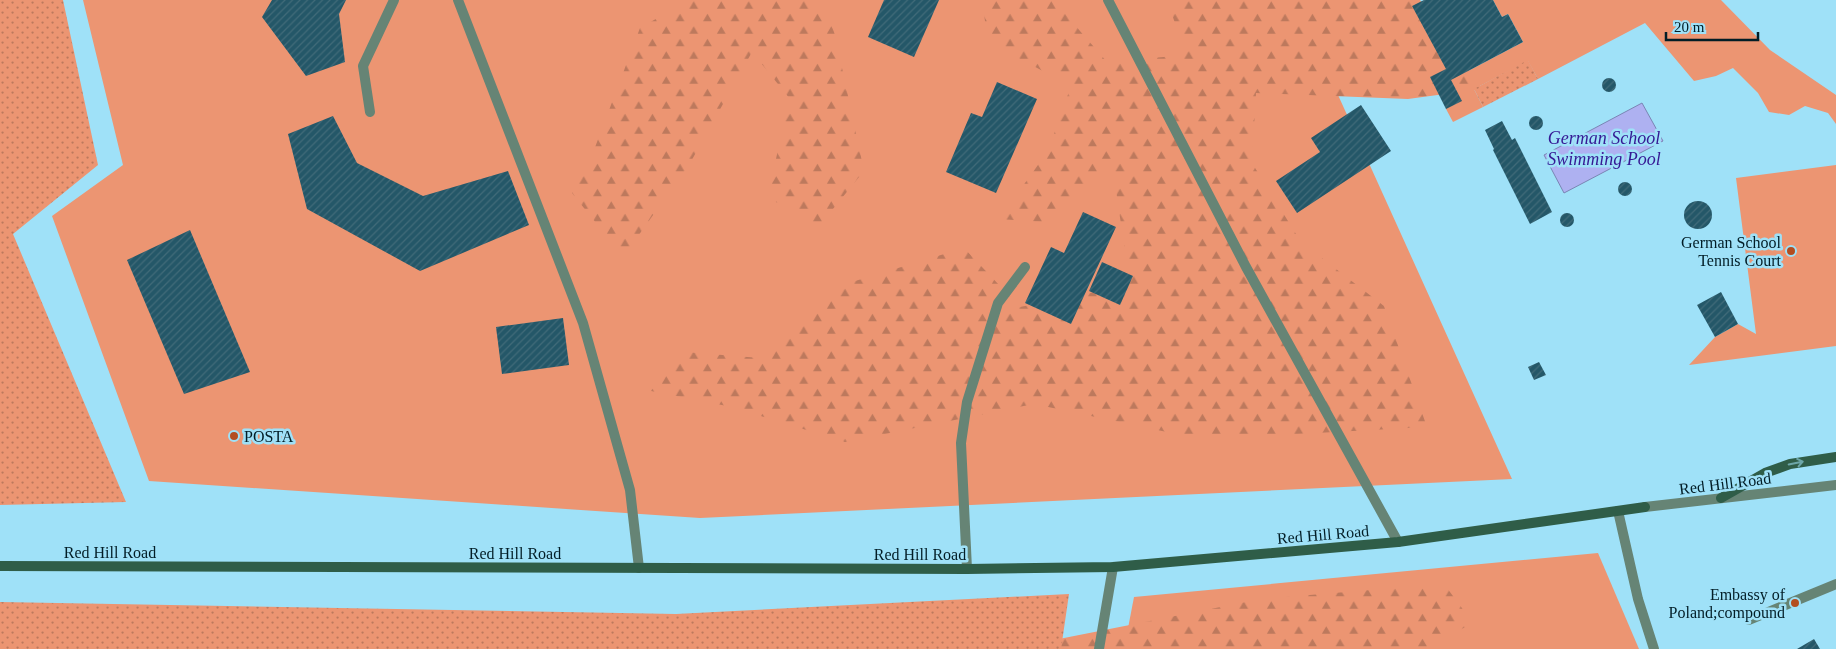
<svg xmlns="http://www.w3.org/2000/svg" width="1836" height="649" viewBox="0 0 1836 649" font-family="Georgia,serif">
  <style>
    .grass { fill: #ec9572 }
    .forest { fill: url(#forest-firs) }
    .park { fill: url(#park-dots) }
    .water { fill: #aeb1f1; stroke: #7a85b4 }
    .building { fill: url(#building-hatch) }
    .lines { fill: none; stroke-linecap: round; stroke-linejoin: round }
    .service { stroke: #668475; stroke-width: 10 }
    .minor { stroke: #668475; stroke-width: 10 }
    .tertiary { stroke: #668475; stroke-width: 10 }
    .secondary { stroke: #2f5d48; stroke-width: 10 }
    .oneway { stroke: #6da6a9 }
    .poi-dot { fill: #b34d20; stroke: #9fe1f8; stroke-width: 2 }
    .labels { text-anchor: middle; stroke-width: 5; stroke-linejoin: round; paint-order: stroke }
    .poi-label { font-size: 16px; fill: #021d26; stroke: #9fe1f8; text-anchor: end }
    .street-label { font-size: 16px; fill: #021d26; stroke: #9fe1f8 }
    .water-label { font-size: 18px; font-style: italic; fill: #351994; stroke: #9fe1f8 }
  </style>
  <defs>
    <pattern id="forest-firs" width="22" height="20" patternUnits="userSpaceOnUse" patternTransform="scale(1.25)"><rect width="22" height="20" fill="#ec9572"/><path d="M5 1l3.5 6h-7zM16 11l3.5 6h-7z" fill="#bd795d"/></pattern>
    <pattern id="park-dots" width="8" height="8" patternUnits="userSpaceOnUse" patternTransform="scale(1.25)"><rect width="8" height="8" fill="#ec9572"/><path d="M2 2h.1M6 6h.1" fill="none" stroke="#bd795d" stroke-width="1.8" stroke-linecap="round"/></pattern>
    <pattern id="building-hatch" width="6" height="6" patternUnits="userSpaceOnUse" patternTransform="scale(1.25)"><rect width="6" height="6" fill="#245768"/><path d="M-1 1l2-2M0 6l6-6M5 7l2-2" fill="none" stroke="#416b79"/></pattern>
  </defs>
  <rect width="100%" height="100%" fill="#9fe1f8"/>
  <!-- grass -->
  <g class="grass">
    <path d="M83,0H1295L1512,479L700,518L149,481L52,216L123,165Z"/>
    <path d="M1493,0H1721L1770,50L1836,95V124L1828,113L1805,106L1789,115L1769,112L1758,93L1733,68L1716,76L1694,81L1645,23L1538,79L1528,61L1474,89L1483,107L1453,122L1446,109L1451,80L1523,42L1508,14L1502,17Z"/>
    <path d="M1836,165V346L1689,365L1715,337L1738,324L1756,334L1736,178Z"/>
    <path d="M1598,553L1639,649H1124L1134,597Z"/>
  </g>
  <!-- forest -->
  <g class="forest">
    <path d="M689,0H823L835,35L864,171L819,226L767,197L790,99L752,52L689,165L623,257L572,193L594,150L640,28Z"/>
    <path d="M982,0H1053L1107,62L1186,55L1167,0H1420L1482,89L1408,99L1256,93L1252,163L1301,242L1384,306L1427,427L1279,435H1181L1034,404L845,442L732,407L646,390L685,352L760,358L842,285L964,248L1020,307L1130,285L1113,170L1042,222L999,219L1048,151L1071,86L988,42Z"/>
    <path d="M1444,584L1473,623L1424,649H1009L1261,599Z"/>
  </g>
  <!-- park -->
  <g class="park">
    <path d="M0,0H63L98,165L13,234L126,502L0,505Z"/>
    <path d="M1528,60L1538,79L1483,107L1474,89Z"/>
    <path d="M1069,594L1061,649H0V602L676,614Z"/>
  </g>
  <!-- water -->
  <path class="water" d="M1642,103L1663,141L1564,193L1544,155Z"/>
  <!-- building -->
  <g class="building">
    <path d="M272,0H346L339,14L345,62L306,76L262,17Z"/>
    <path d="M884,0H939L914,57L868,37Z"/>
    <path d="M1424,0H1493L1502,17L1508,14L1523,42L1451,80L1462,101L1446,109L1430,77L1446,69L1412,6Z"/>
    <circle cx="1609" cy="85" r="7"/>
    <path d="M997,82L1037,99L996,193L946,172L971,113L982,117Z"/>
    <path d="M1361,105L1391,151L1297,213L1276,181L1320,152L1311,138Z"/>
    <path d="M333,116L357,163L423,196L508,171L529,225L420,271L307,209L288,134Z"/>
    <circle cx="1536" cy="123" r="7"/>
    <path d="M1502,121L1512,140L1515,138L1552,212L1530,224L1493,150L1494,149L1485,130Z"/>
    <circle cx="1625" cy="189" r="7"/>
    <circle cx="1698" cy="215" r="14"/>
    <path d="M1083,212L1116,227L1071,324L1025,303L1051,247L1064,253Z"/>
    <circle cx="1567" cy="220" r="7"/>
    <path d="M190,230L250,372L184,394L127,260Z"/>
    <path d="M1102,262L1133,276L1120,305L1089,291Z"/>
    <path d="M1721,292L1738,324L1715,337L1697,305Z"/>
    <path d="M563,318L569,365L502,374L496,327Z"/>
    <path d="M1539,362L1546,375L1534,380L1528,367Z"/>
    <path d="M1814,639L1820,649H1797Z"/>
  </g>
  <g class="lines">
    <!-- service -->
    <g class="service">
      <path d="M458,0L583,323L630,490L639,568"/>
      <path d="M370,112L363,66L394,0"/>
      <path d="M1618,511L1638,599L1654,649"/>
      <path d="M967,569L961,443L967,402L998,303L1025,267"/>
      <path d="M1749,620L1836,584"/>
    </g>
    <!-- minor -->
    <g class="minor">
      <path d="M1108,0L1246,267L1398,542"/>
      <path d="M1099,649L1113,567"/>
    </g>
    <!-- tertiary -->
    <path class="tertiary" d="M1645,507L1836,485"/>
    <!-- secondary -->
    <g class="secondary">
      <path d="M1721,498L1765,473L1790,464L1836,457"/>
      <path d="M0,566L967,569L1113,567L1398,542L1645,507"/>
    </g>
  </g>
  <!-- one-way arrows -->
  <defs><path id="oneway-shaft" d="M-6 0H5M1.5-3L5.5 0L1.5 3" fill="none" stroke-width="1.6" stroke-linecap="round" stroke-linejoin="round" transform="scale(1.25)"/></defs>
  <use class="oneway" href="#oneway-shaft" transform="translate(1796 463) rotate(-11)"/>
  <!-- markers -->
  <g class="poi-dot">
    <circle cx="1791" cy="251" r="5"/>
    <circle cx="234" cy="436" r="5"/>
    <circle cx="1795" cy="603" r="5"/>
  </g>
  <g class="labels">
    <!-- poi labels -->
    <g class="poi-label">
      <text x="1781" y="248">German School<tspan x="1781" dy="18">Tennis Court</tspan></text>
      <text x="244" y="442" text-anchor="start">POSTA</text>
      <text x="1785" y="600">Embassy of<tspan x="1785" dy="18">Poland;compound</tspan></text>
    </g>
    <!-- street labels -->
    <g class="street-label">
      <text transform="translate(1725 483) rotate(-7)" y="6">Red Hill Road</text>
      <text transform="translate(1323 534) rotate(-5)" y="6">Red Hill Road</text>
      <text x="110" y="558">Red Hill Road</text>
      <text x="515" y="559">Red Hill Road</text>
      <text x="920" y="560">Red Hill Road</text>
    </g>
    <!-- water labels -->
    <g class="water-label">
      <text x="1604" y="144">German School<tspan x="1604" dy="21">Swimming Pool</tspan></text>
    </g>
  </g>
  <!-- scale -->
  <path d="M1666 32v8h92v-8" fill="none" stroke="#021d26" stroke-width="2.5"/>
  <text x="1674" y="32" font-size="15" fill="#021d26" stroke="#9fe1f8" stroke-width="4" paint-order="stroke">20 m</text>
</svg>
